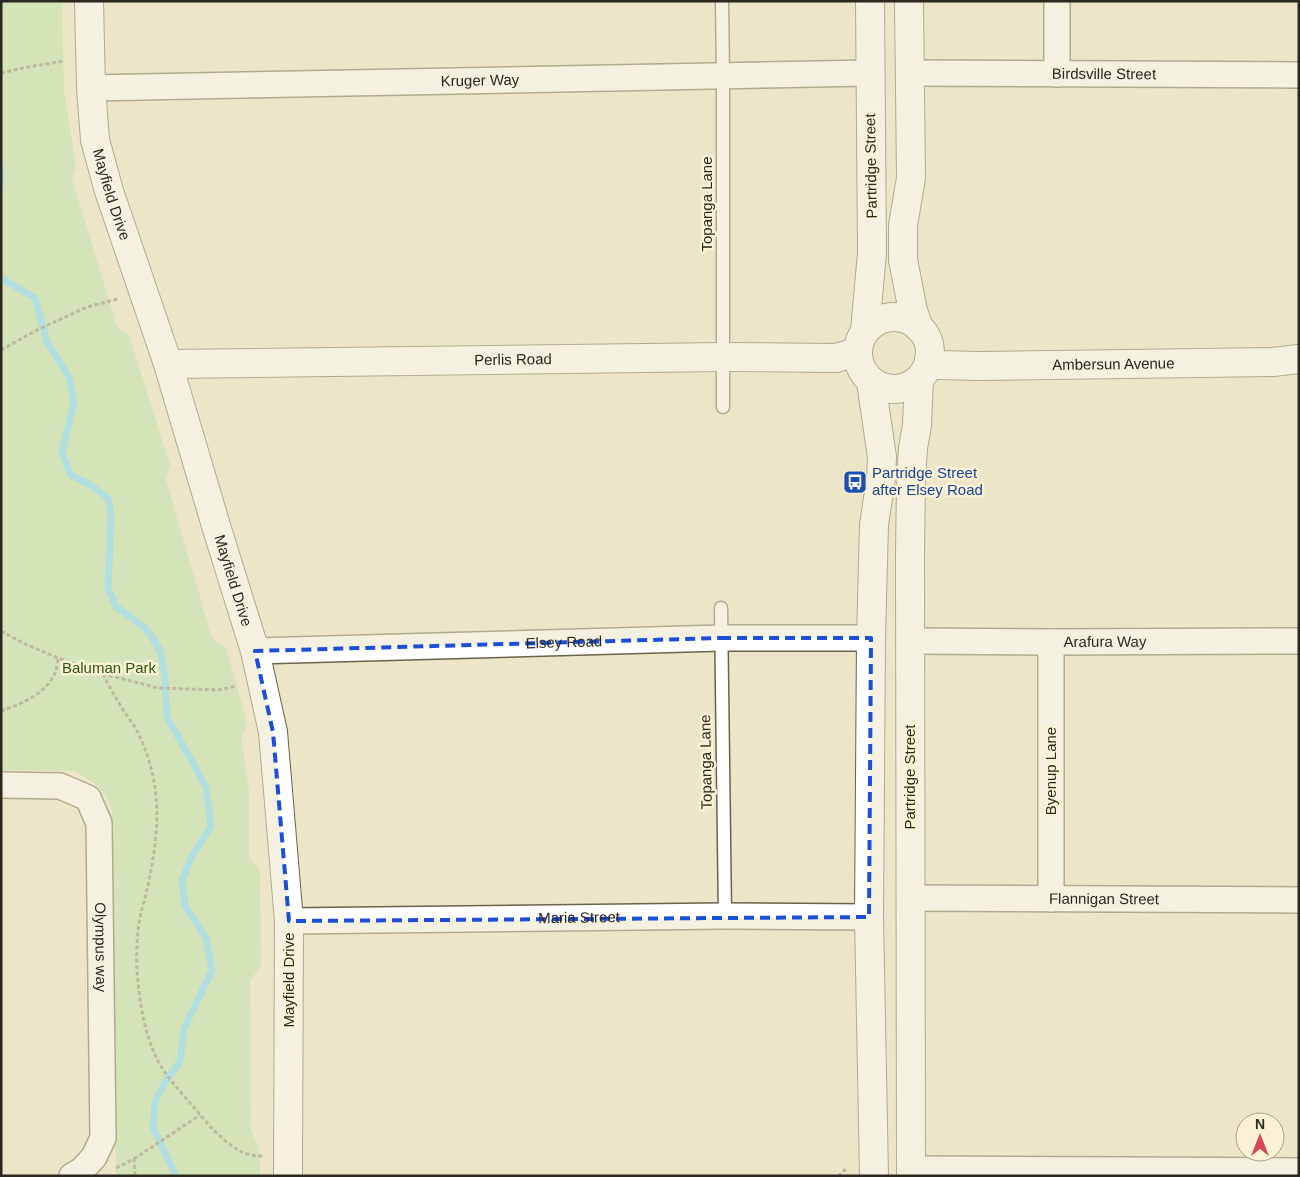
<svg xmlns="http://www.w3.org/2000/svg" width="1300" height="1177" viewBox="0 0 1300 1177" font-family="Helvetica,sans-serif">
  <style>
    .green { fill: #b6e1a5 }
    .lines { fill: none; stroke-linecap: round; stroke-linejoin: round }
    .stream { stroke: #6ad6fc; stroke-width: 7 }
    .service-casing { stroke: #6a6249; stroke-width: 15 }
    .minor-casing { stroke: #6a6249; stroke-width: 28 }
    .tertiary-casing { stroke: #6a6249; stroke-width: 30 }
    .secondary-casing { stroke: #6a6249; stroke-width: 30 }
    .path { stroke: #86806d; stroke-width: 3; stroke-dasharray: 4 2.5; stroke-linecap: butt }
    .service { stroke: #fff; stroke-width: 12 }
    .minor { stroke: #fff; stroke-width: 25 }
    .tertiary { stroke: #fff; stroke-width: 28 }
    .secondary { stroke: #fff; stroke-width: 28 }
    .marked { fill: none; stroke: #1d4ed8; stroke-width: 4; stroke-dasharray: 10 6; stroke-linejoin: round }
    .labels { text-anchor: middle; stroke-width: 5; stroke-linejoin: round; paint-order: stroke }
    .street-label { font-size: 15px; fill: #2b281d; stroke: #fbf2d5 }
    .transit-label { font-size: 15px; fill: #164399; stroke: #fbf2d5; text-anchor: start }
    .park-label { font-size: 15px; fill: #2a590f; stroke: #fbf2d5 }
  </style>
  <rect width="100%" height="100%" fill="#ede5c8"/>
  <!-- green -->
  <path class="green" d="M1,1H62L64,90L76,167L72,179L117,326L129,335L170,465L166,480L212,638L226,648L247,723L241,740L249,790V857L260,871L261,965L250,981L251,1131L259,1148L260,1176H116L113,1043L112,809L106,796L94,783L75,771L1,770Z"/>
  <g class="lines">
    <!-- stream -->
    <g class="stream">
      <path d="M1,168V184"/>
      <path d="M1,278L35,298L47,342L69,377L74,402L62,453L71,475L89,484L108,498L111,516L108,588L116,607L128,615L147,630L160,650L165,678L167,717L193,763L206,788L211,826L192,856L182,880L185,906L206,938L212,970L184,1029L180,1061L164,1084L155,1102L153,1127L176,1176"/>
    </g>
    <!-- service casing -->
    <g class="service-casing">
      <g id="service">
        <path d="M722,1L723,76V407"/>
        <path d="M721,608L725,916"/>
      </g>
    </g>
    <!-- minor casing -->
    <g class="minor-casing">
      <g id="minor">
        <path d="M1057,1V74"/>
        <path id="s1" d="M910,73L1299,75"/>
        <path id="s2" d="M91,88L870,73"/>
        <path id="s3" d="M911,641L1051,642L1299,641"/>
        <path d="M1051,642V899"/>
        <path id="s4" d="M255,651L721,638H871"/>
        <path id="s5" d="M1,785L60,786L88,798L99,823L103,1138L94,1157L82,1170L72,1176"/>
        <path id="s6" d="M910,898L1299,900"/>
        <path id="s7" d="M289,921L725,916L869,917"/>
        <path d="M911,1169L1299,1171"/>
      </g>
    </g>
    <!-- tertiary casing -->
    <g class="tertiary-casing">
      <g id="tertiary">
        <path id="s8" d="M89,1L91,88L95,140L109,191L168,364L217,529L255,651L273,732L289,921L288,1176"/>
        <path id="s9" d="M929,359L939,365L980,366L1273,362L1299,359"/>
        <path id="s10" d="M168,364L723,357L836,358L857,352"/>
      </g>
    </g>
    <!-- secondary casing -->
    <g class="secondary-casing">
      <g id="secondary">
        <path d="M909,1L911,178L903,225V260L913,311L919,328"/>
        <circle cx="894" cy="353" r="36"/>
        <path d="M865,331L872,253L870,1"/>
        <path d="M871,382L882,457L881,478L874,525L871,638L869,917L874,1176"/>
        <path d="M911,1176L910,554L911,479L913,448L917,425L919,379"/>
      </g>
    </g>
    <!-- path -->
    <g class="path">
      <path d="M1,73L28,67L64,61"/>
      <path d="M1,350L37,330L87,307L118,299"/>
      <path d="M1,631L25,644L58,658L103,674L139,683L158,688L218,690L237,686"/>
      <path d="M103,674C109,686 116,698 123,710C127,716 132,722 136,729C147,750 154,773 156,797C159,831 153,865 145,898C144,903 142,908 141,913C132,951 138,1014 153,1050C162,1074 181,1092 197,1111C208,1125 223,1141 238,1150C246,1155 255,1156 263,1156"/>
      <path d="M1,711C21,704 46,694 55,673C57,669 57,663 58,658"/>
      <path d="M134,1159L200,1115"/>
      <path d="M116,1168L134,1159L135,1176"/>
      <path d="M838,1176L847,1168"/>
    </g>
    <!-- service -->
    <use href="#service" class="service"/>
    <!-- minor -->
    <use href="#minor" class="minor"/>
    <!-- tertiary -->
    <use href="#tertiary" class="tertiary"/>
    <!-- secondary -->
    <use href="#secondary" class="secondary"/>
  </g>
  <!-- marked area -->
  <path d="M0 0H1300V1177H0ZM721,638H871L869,917L289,921L273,732L255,651Z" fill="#ede5c8" fill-opacity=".55" fill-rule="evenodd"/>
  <path class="marked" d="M721,638H871L869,917L289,921L273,732L255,651Z"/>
  <!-- icons -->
  <defs>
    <g id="bus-square" transform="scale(1.25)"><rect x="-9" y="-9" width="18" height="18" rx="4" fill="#1a4fb4" stroke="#fbf2d5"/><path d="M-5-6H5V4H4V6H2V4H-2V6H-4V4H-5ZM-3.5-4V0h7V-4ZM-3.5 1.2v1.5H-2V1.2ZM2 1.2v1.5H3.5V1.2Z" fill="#fff"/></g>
  </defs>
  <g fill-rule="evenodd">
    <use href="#bus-square" x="855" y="482"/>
  </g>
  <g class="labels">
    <!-- street labels -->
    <g class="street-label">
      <text dy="5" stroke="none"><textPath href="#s1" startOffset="194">Birdsville Street</textPath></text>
      <text dy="5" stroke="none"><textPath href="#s2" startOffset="389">Kruger Way</textPath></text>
      <text transform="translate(871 166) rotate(-91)" y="5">Partridge Street</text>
      <text dy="5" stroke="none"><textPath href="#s8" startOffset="196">Mayfield Drive</textPath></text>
      <text transform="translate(707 204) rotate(-90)" y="5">Topanga Lane</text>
      <text dy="5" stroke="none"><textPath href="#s10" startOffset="345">Perlis Road</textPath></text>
      <text dy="5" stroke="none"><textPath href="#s9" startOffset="186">Ambersun Avenue</textPath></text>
      <text dy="5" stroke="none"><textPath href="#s8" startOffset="601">Mayfield Drive</textPath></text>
      <text dy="5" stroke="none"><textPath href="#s4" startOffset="309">Elsey Road</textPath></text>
      <text dy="5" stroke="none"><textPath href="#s3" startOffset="194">Arafura Way</textPath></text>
      <text transform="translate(706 762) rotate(-91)" y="5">Topanga Lane</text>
      <text transform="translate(1051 771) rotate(-90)" y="5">Byenup Lane</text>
      <text transform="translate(910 777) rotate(-90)" y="5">Partridge Street</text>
      <text dy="5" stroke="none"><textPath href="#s6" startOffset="194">Flannigan Street</textPath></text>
      <text dy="5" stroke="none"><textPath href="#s7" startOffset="290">Maria Street</textPath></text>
      <text dy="5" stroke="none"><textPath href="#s5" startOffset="241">Olympus way</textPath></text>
      <text transform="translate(289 980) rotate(-90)" y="5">Mayfield Drive</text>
    </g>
    <!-- transit labels -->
    <g class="transit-label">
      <text x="872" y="478">Partridge Street<tspan x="872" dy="17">after Elsey Road</tspan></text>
    </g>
    <!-- park labels -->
    <g class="park-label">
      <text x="109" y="673">Baluman Park</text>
    </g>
  </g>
  <!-- border -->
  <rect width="1300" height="1177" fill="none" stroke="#2b281d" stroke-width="5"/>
  <!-- north arrow -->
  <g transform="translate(1260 1137)"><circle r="24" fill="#fbf2d5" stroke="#a8a18b"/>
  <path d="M0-4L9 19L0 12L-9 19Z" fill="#d54555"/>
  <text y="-8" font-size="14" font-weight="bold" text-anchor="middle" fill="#2b281d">N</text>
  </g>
</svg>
